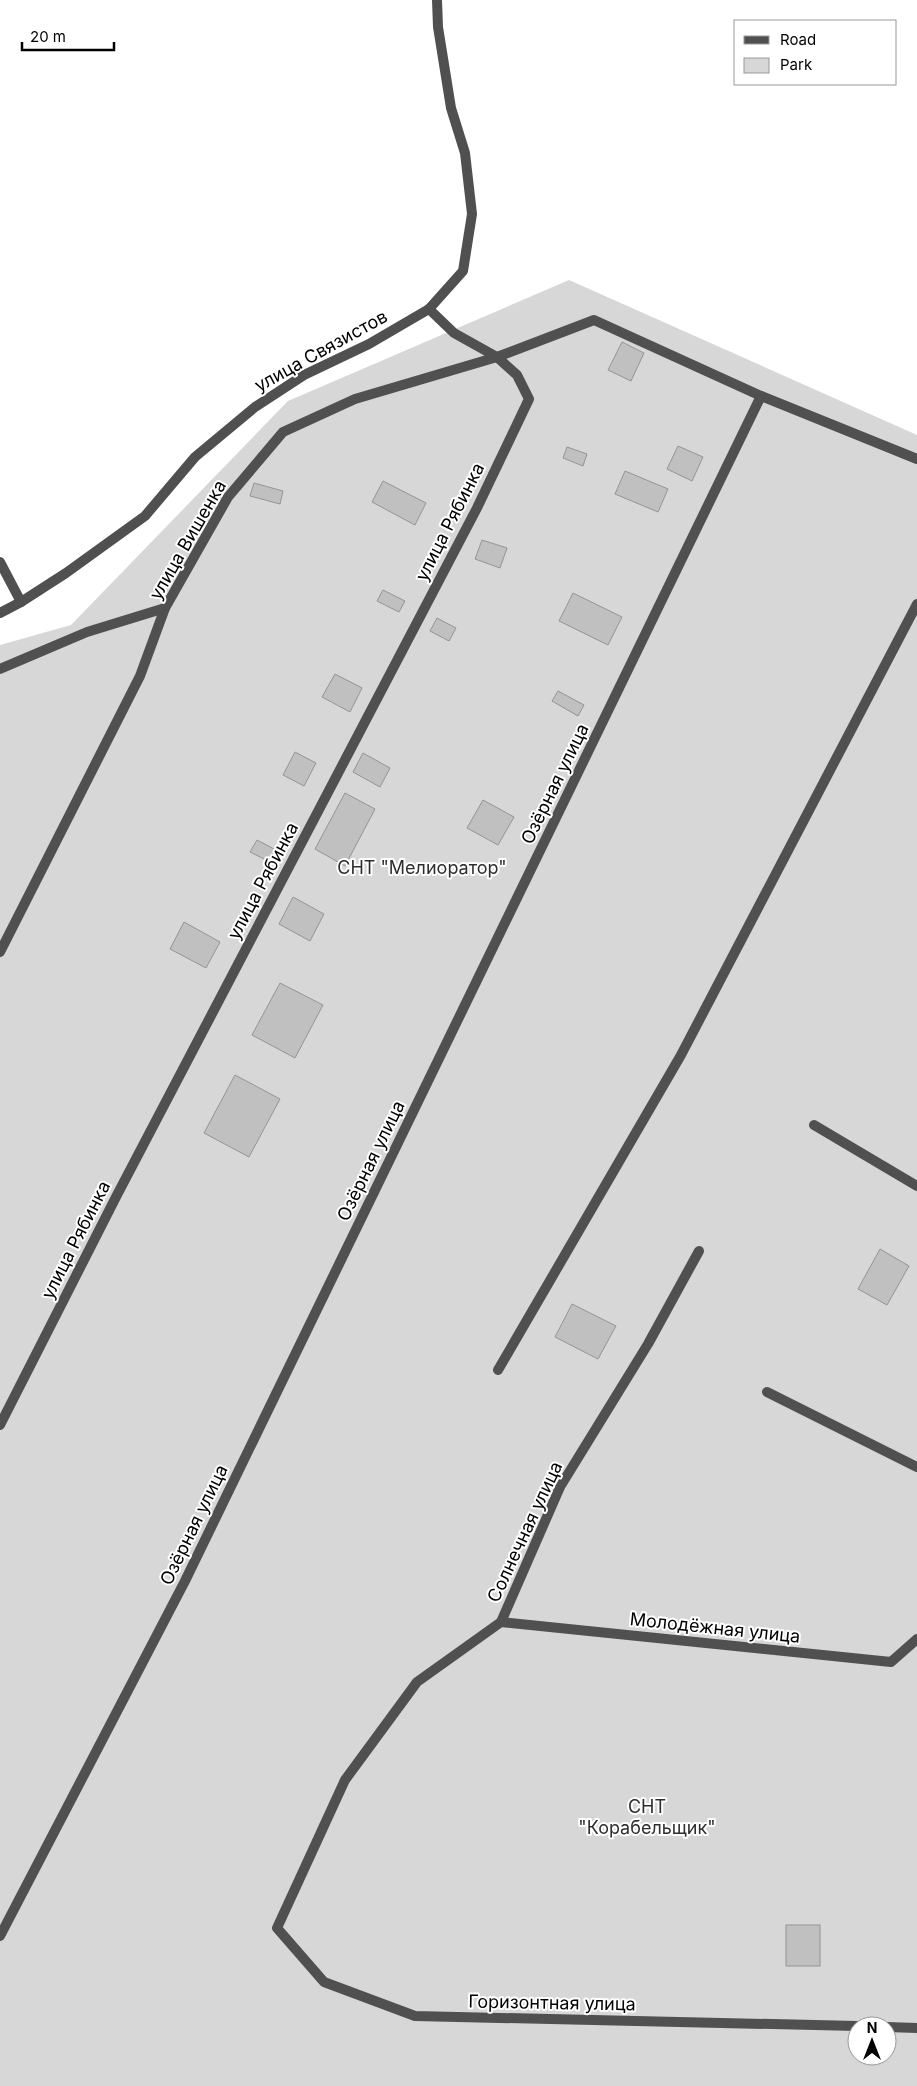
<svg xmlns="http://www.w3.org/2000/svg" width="917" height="2086" viewBox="0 0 917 2086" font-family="Inter,sans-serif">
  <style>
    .green { fill: #d7d7d7; fill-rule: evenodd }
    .building { fill: #c0c0c0; stroke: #949494 }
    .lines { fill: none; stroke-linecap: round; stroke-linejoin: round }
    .street { stroke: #505050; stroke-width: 10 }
    .labels { text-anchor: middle; stroke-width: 4; stroke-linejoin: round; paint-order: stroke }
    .street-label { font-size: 18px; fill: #000; stroke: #fff }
    .park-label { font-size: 18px; fill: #2e2e2e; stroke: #fff }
  </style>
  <rect width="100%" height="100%" fill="#fff"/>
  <!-- green -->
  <path class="green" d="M569,280L917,435V2086H0V645L71,625L288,401ZM857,2026H887V2056H857Z"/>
  <!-- building -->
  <g class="building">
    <path d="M622,342L644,353L631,381L608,370Z"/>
    <path d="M678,446L703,457L692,481L667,469Z"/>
    <path d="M567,447L587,454L583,466L563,458Z"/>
    <path d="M625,471L668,489L658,512L615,494Z"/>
    <path d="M383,481L426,503L415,525L372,502Z"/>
    <path d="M254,483L283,491L280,504L250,496Z"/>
    <path d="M482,540L507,548L500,568L475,559Z"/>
    <path d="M383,590L405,601L399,612L377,601Z"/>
    <path d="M573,593L622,617L608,645L559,621Z"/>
    <path d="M437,618L456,628L449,641L430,631Z"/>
    <path d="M335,674L362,688L350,712L322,697Z"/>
    <path d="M558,691L584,705L578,716L552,701Z"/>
    <path d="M295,752L316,763L304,786L283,775Z"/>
    <path d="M363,753L390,768L380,787L353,772Z"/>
    <path d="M345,793L375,809L345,866L315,849Z"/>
    <path d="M483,800L514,817L498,845L467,828Z"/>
    <path d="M257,840L276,850L270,862L250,852Z"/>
    <path d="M293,897L324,914L310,941L279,924Z"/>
    <path d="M184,922L220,942L206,968L170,949Z"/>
    <path d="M280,983L323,1005L295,1058L252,1035Z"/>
    <path d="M235,1075L280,1099L249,1157L204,1133Z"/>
    <path d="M880,1249L909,1266L887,1305L858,1289Z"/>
    <path d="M572,1304L616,1326L598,1359L555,1337Z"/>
    <rect x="786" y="1925" width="34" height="41"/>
  </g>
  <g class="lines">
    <!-- street -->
    <g class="street">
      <path d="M0,562L21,602"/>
      <path d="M0,613L21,602L66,573L145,516L195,457L255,407L304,375L369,344L429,309L463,271L472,214L465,153L451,108L438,27L437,0"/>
      <path d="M0,669L87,632L165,608"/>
      <path d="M0,952L140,676L165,608L228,497L283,432L355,399L497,357L454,333L429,309"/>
      <path d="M814,1125L917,1186"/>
      <path d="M699,1251L648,1344L560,1487L501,1622L417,1682L345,1780L277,1928L324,1982L415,2016L857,2026"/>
      <path d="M498,1370L681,1055L917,604"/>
      <path d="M767,1392L917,1467"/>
      <path d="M0,1425L117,1195L477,508L529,399L517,375L497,357L594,320L761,396L917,459"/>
      <path d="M501,1622L891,1662L917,1639"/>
      <path d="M0,1936L185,1581L761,396"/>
      <path d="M887,2027L917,2028"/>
    </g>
  </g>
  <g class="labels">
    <!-- street labels -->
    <g class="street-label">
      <text transform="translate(321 351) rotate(-29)" y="6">улица Связистов</text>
      <text transform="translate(450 522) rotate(-63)" y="6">улица Рябинка</text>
      <text transform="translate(188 540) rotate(-60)" y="6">улица Вишенка</text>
      <text transform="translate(555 784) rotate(-64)" y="6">Озёрная улица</text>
      <text transform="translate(263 881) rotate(-62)" y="6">улица Рябинка</text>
      <text transform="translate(371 1161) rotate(-64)" y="6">Озёрная улица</text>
      <text transform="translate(76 1240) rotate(-63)" y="6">улица Рябинка</text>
      <text transform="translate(194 1525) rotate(-64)" y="6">Озёрная улица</text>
      <text transform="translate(525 1532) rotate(-65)" y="6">Солнечная улица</text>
      <text transform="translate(715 1628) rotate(6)" y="6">Молодёжная улица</text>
      <text transform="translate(552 2003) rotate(1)" y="6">Горизонтная улица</text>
    </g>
    <!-- park labels -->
    <g class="park-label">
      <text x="422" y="874">СНТ "Мелиоратор"</text>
      <text x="647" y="1813">СНТ<tspan x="647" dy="21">"Корабельщик"</tspan></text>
    </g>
  </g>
  <!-- legend -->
  <rect x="734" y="20" width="162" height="65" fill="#ffffff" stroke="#999999"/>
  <rect x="744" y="36" width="25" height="8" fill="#505050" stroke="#999999"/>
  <text x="780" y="45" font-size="15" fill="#000000">Road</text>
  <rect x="744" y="58" width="25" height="15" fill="#d7d7d7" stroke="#999999"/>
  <text x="780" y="70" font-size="15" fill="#000000">Park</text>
  <!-- north arrow -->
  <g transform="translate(872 2041)"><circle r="24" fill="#ffffff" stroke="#999999"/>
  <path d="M0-4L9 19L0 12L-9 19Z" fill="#000000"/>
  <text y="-8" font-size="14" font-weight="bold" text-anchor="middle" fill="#000000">N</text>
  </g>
  <!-- scale -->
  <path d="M22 42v8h92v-8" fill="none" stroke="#000000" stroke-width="2.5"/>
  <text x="30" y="42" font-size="15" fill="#000000" stroke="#ffffff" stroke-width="4" paint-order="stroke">20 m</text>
</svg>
